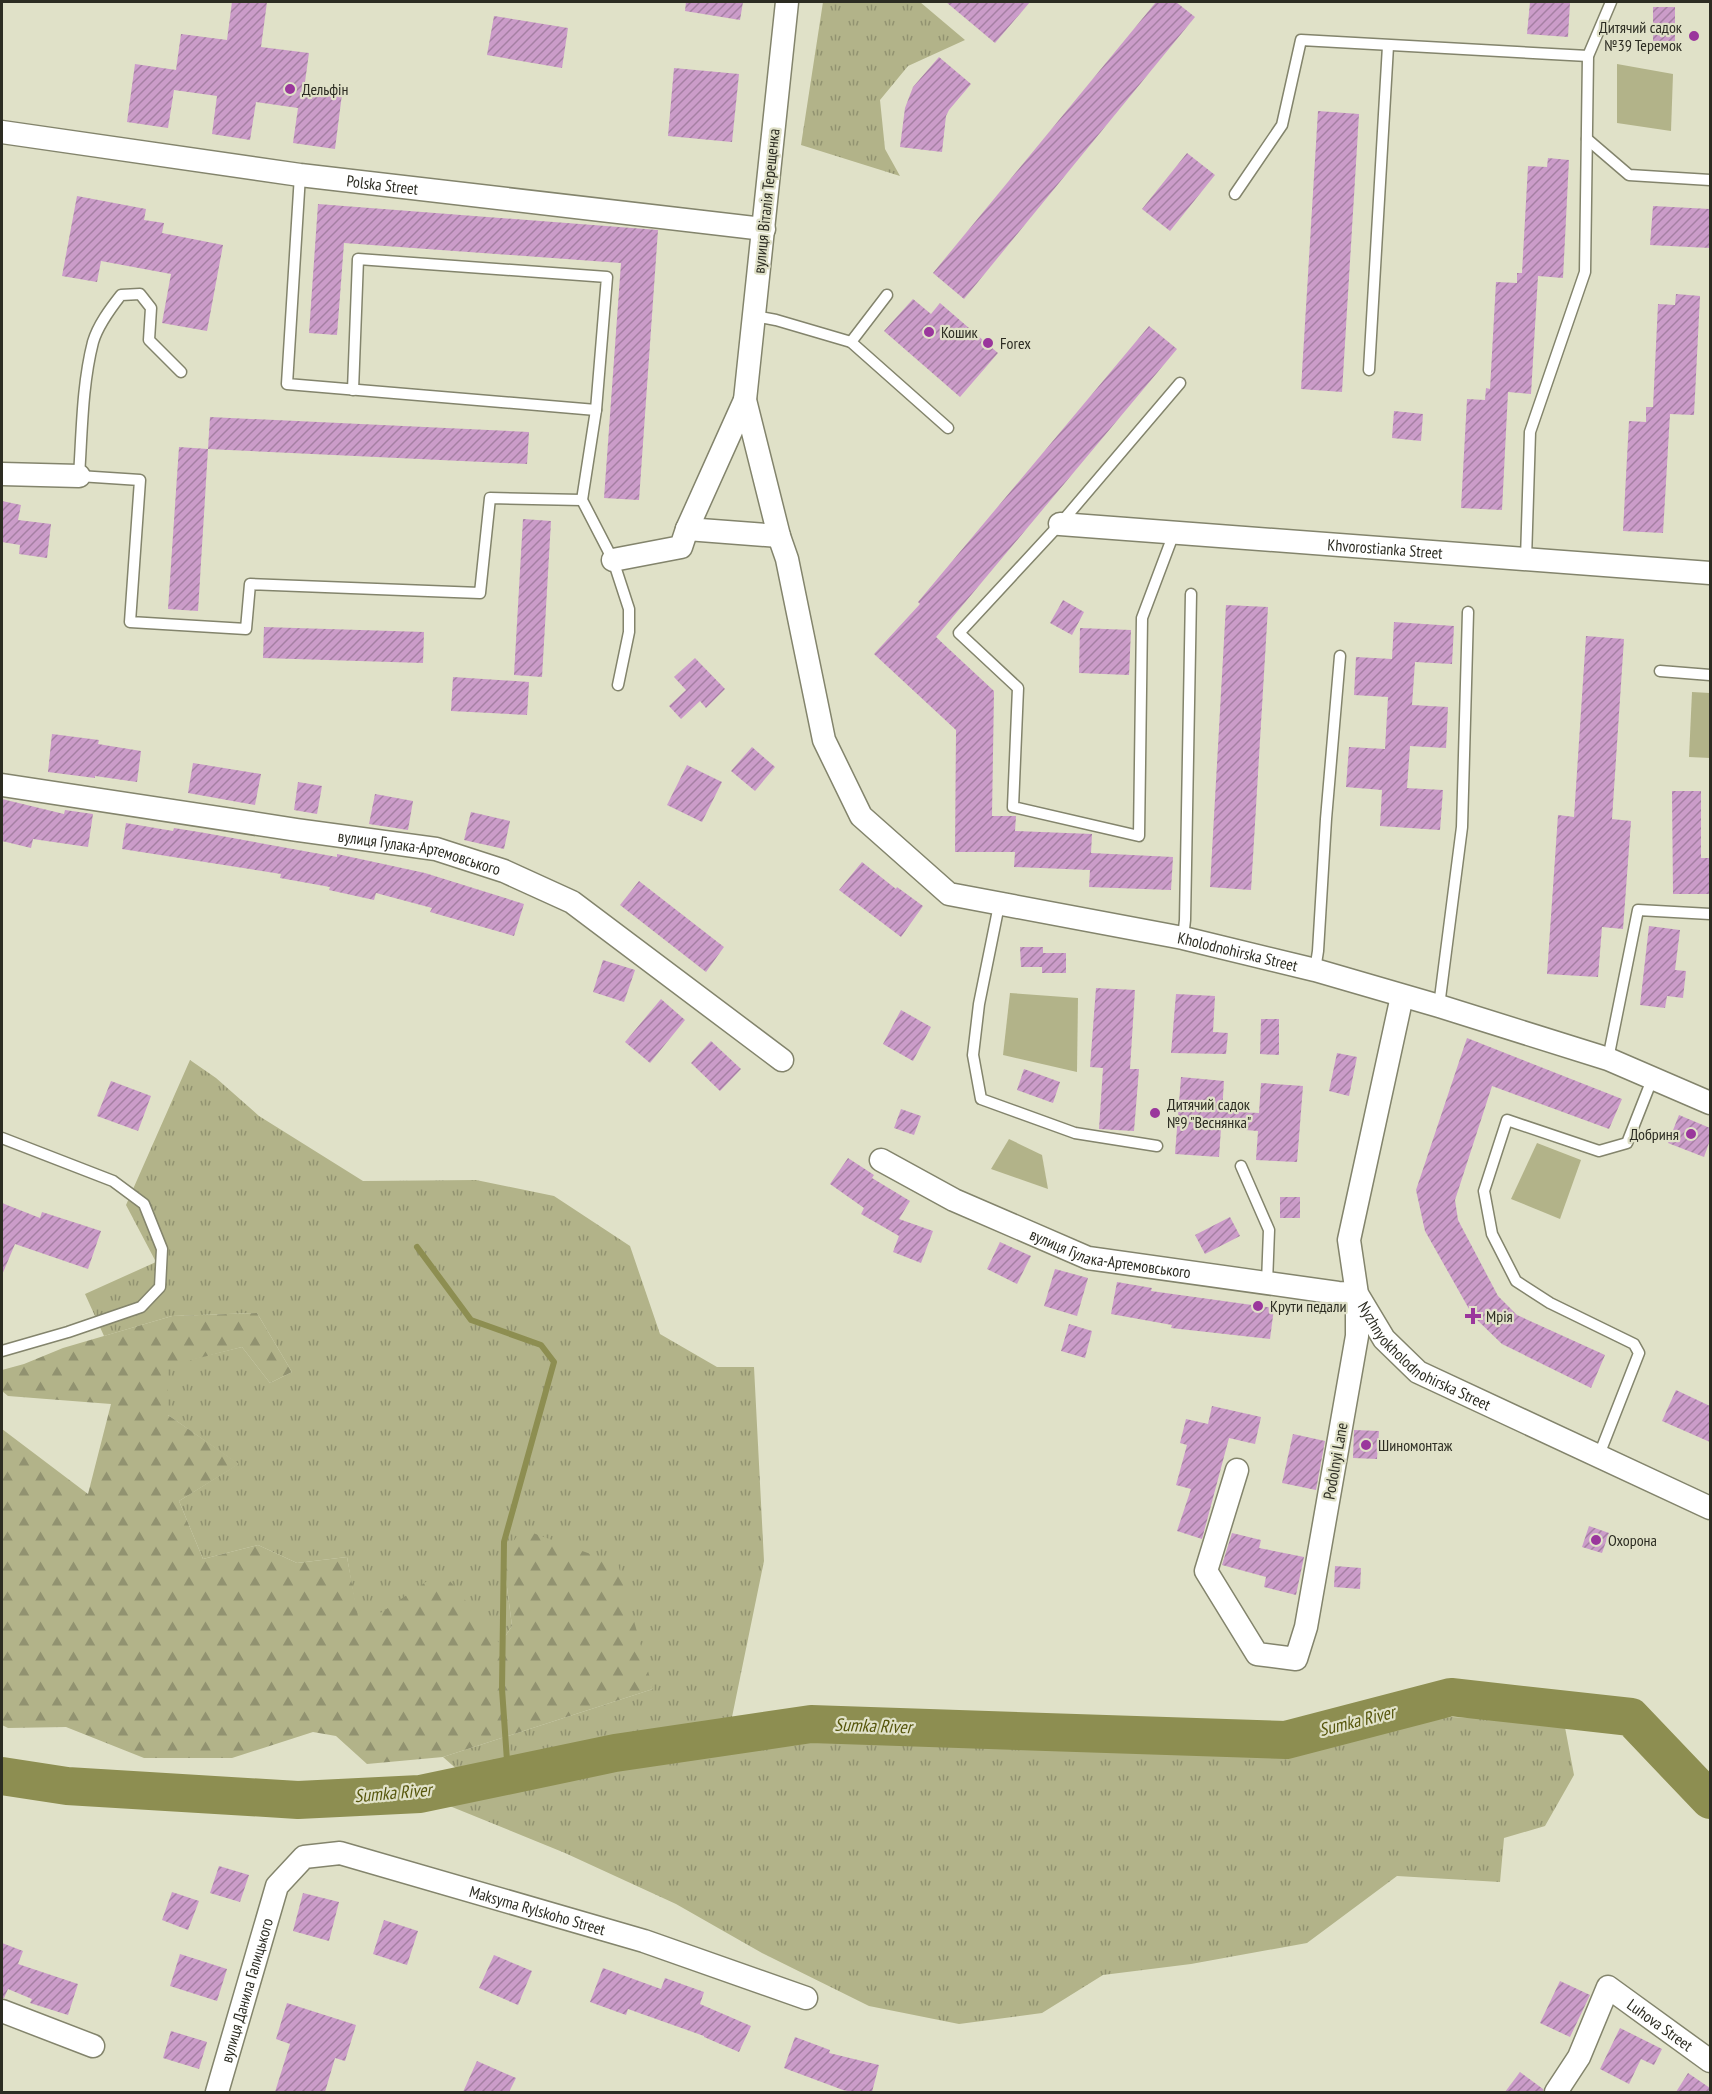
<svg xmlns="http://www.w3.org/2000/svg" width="1712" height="2094" viewBox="0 0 1712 2094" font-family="'PT Sans Narrow',sans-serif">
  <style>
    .grass { fill: url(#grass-tufts) }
    .forest { fill: url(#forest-firs) }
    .park { fill: #b2b389 }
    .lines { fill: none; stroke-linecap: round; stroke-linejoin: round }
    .stream { stroke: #8d8e51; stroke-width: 6 }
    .river { stroke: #8d8e51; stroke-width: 38 }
    .building { fill: url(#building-hatch) }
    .lane-casing { stroke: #83846c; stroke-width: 13 }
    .street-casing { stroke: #83846c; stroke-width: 25 }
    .lane { stroke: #fff; stroke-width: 10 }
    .street { stroke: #fff; stroke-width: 22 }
    .poi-dot { fill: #9a369c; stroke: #e0e1c8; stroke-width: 2 }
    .labels { text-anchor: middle; stroke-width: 4.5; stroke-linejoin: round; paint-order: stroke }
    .poi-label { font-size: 16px; fill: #2c2c22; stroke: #e0e1c8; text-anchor: start }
    .street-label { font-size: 16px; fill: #2c2c22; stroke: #e0e1c8 }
    .water-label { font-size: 18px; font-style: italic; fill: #56560c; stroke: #e0e1c8 }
  </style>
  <defs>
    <pattern id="grass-tufts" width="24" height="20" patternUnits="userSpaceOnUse" patternTransform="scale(1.5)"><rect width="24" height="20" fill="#b2b389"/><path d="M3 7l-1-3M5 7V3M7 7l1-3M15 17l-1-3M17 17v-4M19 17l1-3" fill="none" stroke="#919270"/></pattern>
    <pattern id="forest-firs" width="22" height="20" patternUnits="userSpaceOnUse" patternTransform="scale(1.5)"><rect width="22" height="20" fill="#b2b389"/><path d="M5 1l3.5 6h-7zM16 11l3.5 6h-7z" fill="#919270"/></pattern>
    <pattern id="building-hatch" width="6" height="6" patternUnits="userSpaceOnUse" patternTransform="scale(1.5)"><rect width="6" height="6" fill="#cb9cc9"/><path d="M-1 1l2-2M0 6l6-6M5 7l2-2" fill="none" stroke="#a57fa3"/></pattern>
  </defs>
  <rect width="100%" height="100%" fill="#e0e1c8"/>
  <!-- grass -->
  <g class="grass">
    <path d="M823,2H920L965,40L908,66L880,100L885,149L900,176L801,145Z"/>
    <path d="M190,1060L216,1078L259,1116L363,1181L476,1180L554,1196L630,1246L660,1334L717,1367H754L764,1561L732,1717L460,1772L443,1757L653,1689L503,1556L512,1626L500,1644L359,1627L347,1557L297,1563L258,1545L203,1559L179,1501L238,1464L168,1415V1365L242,1347L270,1383L292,1372L257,1313L172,1316L104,1336L85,1294L156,1262L126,1205Z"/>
    <path d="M1451,1717L1564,1722L1574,1775L1545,1826L1504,1838L1500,1882L1397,1876L1307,1943L1191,1964L1103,1975L1042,2013L959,2024L869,2006L762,1953L676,1904L565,1853L420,1794L615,1753L811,1724L1286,1740Z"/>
  </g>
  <!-- forest -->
  <path class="forest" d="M257,1313L292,1372L270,1383L242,1347L168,1366V1415L239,1464L179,1501L203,1559L258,1545L297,1563L347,1557L360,1627L442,1571L500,1644L512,1626L503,1556L522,1529L618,1564L653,1689L443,1757L367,1764L336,1736L313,1732L232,1758H144L66,1727L8,1728L2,1725V1429L88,1494L111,1404L8,1396L2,1391V1370L24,1364L63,1348L172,1316Z"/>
  <!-- park -->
  <g class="park">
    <path d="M1617,64L1673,74L1671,131L1617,123Z"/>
    <path d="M1692,692L1710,693V758L1689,757Z"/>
    <path d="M1010,993L1078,998L1077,1072L1003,1055Z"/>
    <path d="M1009,1139L1042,1155L1048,1189L991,1169Z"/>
    <path d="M1537,1143L1581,1160L1560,1219L1511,1199Z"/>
  </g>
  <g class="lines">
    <!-- stream -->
    <path class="stream" d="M417,1247L471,1320L541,1345L554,1362L504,1542L502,1689L508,1775"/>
    <!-- river -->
    <path class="river" d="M2,1776L67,1786L298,1800L420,1794L615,1753L811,1724L1286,1740L1451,1697L1631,1717L1710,1800"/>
  </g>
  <!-- building -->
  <g class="building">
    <path d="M232,2H267L261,47L309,53L304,89L342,94L335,149L293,143L298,108L256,102L250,140L212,134L217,96L174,90L168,128L127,122L135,64L176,70L181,34L227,40Z"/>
    <path d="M686,2H743L740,20L685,11Z"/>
    <path d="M946,2H1030L995,43Z"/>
    <path d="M1156,2H1176L1195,17L964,299L933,273Z"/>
    <path d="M1530,2H1570L1568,37L1527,34Z"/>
    <rect x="1653" y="7" width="22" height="34"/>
    <path d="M494,16L568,28L562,68L487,55Z"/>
    <path d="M939,57L971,84L949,110L946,116L942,152L900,147L905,108L913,87Z"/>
    <path d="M674,68L739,74L732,142L668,136Z"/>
    <path d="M1318,111L1359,114L1342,392L1301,389Z"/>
    <path d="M1187,153L1215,175L1170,231L1142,209Z"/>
    <path d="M1548,158L1569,160L1563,278L1538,276L1531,394L1508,392L1502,510L1461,508L1467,399L1485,400L1486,388L1490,389L1496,282L1517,283V273H1522L1528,166L1547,167Z"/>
    <path d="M77,196L146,209L144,220L164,223L162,233L223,245L207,331L162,323L171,274L101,261L97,282L62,276Z"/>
    <path d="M318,204L658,230L639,500L604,498L621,263L344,243L337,335L309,333Z"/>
    <path d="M1653,206L1710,209V248L1650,245Z"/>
    <path d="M1676,294L1700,296L1694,415L1670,414L1663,533L1623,531L1629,421L1646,422V407H1653L1658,304L1675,305Z"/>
    <path d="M913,299L931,314L940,303L998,353L960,397L884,331Z"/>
    <path d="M1149,326L1177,349L936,637L994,691L992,816H1016L1015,831L1092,834L1091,853L1173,857L1171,890L1089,887L1090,870L1014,867L1015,852H955L956,730L874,654L920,604L918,602Z"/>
    <path d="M1394,411L1423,414L1421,441L1392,438Z"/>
    <path d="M210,417L529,432L527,464L208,449Z"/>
    <path d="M179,447L208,449L198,611L168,609Z"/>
    <path d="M2,501L21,505L18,520L51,524L47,558L19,554L20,545L2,542Z"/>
    <path d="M523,519L551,521L542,677L514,675Z"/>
    <path d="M1063,600L1084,612L1072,635L1050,623Z"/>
    <path d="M1226,605L1268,607L1251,890L1210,887Z"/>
    <path d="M1394,622L1454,626L1452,664L1415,662L1412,705L1448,707L1446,748L1410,746L1407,788L1443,790L1440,830L1380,826L1382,790L1346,787L1349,747L1385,749L1388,697L1354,695L1356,657L1392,659Z"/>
    <path d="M264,627L424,632L423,663L263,658Z"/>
    <path d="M1080,628L1131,630L1129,675L1079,673Z"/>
    <path d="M1586,636L1624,639L1612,819L1631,821L1623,929L1602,927L1598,977L1547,974L1558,815L1574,817Z"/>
    <path d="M695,658L725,689L706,708L700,701L681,719L669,706L686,690L674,677Z"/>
    <path d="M453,677L529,682L527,715L451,711Z"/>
    <path d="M52,734L99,740L98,744L141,751L137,782L95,776V778L48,772Z"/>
    <path d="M752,747L775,767L755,791L731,771Z"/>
    <path d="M193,763L261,774L255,805L188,793Z"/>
    <path d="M687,765L722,782L702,822L667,805Z"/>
    <path d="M298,782L322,786L317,814L294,810Z"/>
    <path d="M1672,791H1701V858H1710V894H1673Z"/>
    <path d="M375,794L413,801L408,830L369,824Z"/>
    <path d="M2,799L64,814L65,810L93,814L88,847L33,839L31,848L2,841Z"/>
    <path d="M471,812L510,821L504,849L464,840Z"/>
    <path d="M126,823L173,831L174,828L205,833L337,857V854L425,873L524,904L514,936L430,912L432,908L376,893L374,900L329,890L330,887L280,878L281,874L122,849Z"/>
    <path d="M862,862L896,889L897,887L923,906L901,937L839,890Z"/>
    <path d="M639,881L724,947L706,972L620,905Z"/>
    <path d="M1649,926L1680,930L1675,970L1686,971L1683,998L1667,996L1665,1008L1640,1005Z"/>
    <path d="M1020,947H1043V953H1066V973H1042V967H1021Z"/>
    <path d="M603,960L635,970L624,1002L593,992Z"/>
    <path d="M1096,988L1135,990L1130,1069H1139L1134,1131L1099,1129L1103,1068L1090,1067Z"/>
    <path d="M1176,994L1215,996L1213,1032L1228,1033L1226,1054L1171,1053Z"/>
    <path d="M661,999L685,1020L650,1063L625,1042Z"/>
    <path d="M901,1010L931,1027L913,1061L883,1044Z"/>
    <path d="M1261,1019H1279V1055L1260,1054Z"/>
    <path d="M1467,1038L1622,1099L1609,1129L1492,1086L1455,1200L1458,1220L1498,1296L1517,1315L1605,1355L1591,1388L1502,1344L1473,1316L1425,1231L1416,1190Z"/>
    <path d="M711,1041L741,1069L720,1091L691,1063Z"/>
    <path d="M1337,1053L1357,1057L1349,1096L1329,1091Z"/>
    <path d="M1024,1069L1060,1082L1053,1103L1017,1090Z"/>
    <path d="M1181,1077L1224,1081L1222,1111L1259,1113L1261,1083L1303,1086L1297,1162L1256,1160L1258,1131L1221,1128L1219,1157L1175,1154Z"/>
    <path d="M111,1081L151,1096L138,1131L97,1116Z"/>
    <path d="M901,1109L921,1116L914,1135L894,1128Z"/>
    <path d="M1679,1115L1710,1128V1140L1704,1157L1668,1143Z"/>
    <path d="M848,1158L874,1175L872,1178L910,1201L899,1219L933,1231L921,1263L893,1252L899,1236L861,1214L864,1208L830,1184Z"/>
    <rect x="1280" y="1197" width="20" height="21"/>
    <path d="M2,1203L40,1218L42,1212L101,1231L88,1269L15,1244L2,1275Z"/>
    <path d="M1230,1217L1240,1236L1205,1254L1195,1235Z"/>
    <path d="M1000,1242L1031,1256L1017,1284L987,1269Z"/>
    <path d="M1055,1269L1088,1278L1077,1316L1044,1306Z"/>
    <path d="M1117,1282L1152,1288L1151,1291L1274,1308L1270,1339L1171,1328L1172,1325L1111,1314Z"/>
    <path d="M1069,1324L1092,1331L1085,1358L1061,1351Z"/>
    <path d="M1676,1390L1710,1406V1442L1662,1421Z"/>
    <path d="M1212,1406L1261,1417L1255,1444L1229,1438L1202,1539L1177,1531L1191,1489L1176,1485L1187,1445L1180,1443L1186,1419L1208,1424Z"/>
    <path d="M1354,1430L1379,1431L1377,1459L1353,1458Z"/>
    <path d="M1293,1434L1325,1441L1316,1490L1282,1483Z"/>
    <path d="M1589,1526L1609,1533L1602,1553L1582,1547Z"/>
    <path d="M1232,1533L1261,1540L1259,1548L1304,1557L1296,1595L1264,1587L1266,1577L1222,1565Z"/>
    <path d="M1335,1566L1361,1568L1360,1589L1334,1587Z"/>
    <path d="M219,1866L249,1875L240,1902L210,1893Z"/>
    <path d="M172,1892L199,1901L188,1930L162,1920Z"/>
    <path d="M303,1893L339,1902L329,1941L293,1931Z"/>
    <path d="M384,1920L418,1931L407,1965L373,1954Z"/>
    <path d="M2,1943L23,1951L18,1964L78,1984L68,2015L30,2003L32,1999L8,1989L4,1998H2Z"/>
    <path d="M180,1954L227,1969L217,2001L170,1986Z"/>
    <path d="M494,1955L532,1971L518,2005L479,1988Z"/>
    <path d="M603,1968L661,1989L665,1978L704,1992L700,2004L751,2026L739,2052L704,2037V2036L628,2009L626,2015L590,2002Z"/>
    <path d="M1560,1981L1590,1995L1570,2037L1540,2023Z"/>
    <path d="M287,2003L356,2025L345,2061L335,2058L325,2092H275L290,2044L276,2039Z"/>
    <path d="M1620,2028L1662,2049L1654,2065L1641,2059L1629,2084L1600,2069Z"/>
    <path d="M171,2031L207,2042L199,2069L163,2058Z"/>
    <path d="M795,2037L830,2050L829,2053L879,2065L872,2092H853L843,2090L784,2068Z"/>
    <path d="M477,2061L516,2078L509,2092H463Z"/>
    <path d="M1520,2072L1543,2089V2092H1505Z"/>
    <path d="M1688,2073L1710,2088V2092H1676Z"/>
  </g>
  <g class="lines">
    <!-- lane casing -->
    <g class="lane-casing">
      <g id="lane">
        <path d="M1587,139L1629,175L1710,180"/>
        <path d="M300,175L287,384L596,410"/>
        <path d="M1235,194L1282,125L1301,40L1588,56"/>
        <path d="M754,316L776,320L851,342L948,428"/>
        <path d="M851,342L887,295"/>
        <path d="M1369,370L1388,46"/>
        <path d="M181,372L149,340L151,308L140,294L121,295C110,309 98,325 93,342C82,385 82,432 79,476L140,480L130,622L246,629L250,584L480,593L490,498L582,500"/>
        <path d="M353,390L358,259L607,277L596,410L582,500L613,560L629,609V632L618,685"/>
        <path d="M1174,533L1142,618L1139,836L1013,807L1018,688L959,633L1060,524L1180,383"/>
        <path d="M1526,559L1530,432L1585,272L1588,56L1611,2"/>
        <path d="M1660,671L1710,675"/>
        <path d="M999,905L979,1004L973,1055L981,1099L1075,1133L1157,1146"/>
        <path d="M1183,938L1185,920L1191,594"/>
        <path d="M1315,970L1318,951L1326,819L1340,656"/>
        <path d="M1439,1006L1462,827L1468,612"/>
        <path d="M1608,1059L1638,910L1710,914"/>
        <path d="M2,1138L113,1181L144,1204L162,1249L160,1287L141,1307L68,1332L2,1351"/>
        <path d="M1241,1166L1269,1230L1267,1283"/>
        <path d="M1599,1455L1639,1353L1634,1344L1550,1303L1516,1281L1492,1234L1484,1191L1507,1120L1599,1151L1627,1143L1653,1077"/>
      </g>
    </g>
    <!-- street casing -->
    <g class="street-casing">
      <g id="street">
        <path id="s1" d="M787,2L745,400L779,536L787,559L824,740L861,816L949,894L1183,938L1315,970L1439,1006L1608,1059L1710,1103"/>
        <path id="s2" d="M2,132L300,175L764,229"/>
        <path d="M2,474L79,476"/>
        <path id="s3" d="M1060,524L1710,573"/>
        <path d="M687,529L779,536"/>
        <path d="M613,560L681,547L687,529L745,400"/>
        <path id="s4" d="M2,785L297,830L436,849L504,871L572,902L782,1060"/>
        <path id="s5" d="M1402,996L1349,1240L1357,1294L1384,1339L1418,1372L1710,1508"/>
        <path id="s6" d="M881,1160L954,1200L1088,1258L1338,1293L1357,1294V1336L1306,1627L1296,1659L1257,1654L1206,1571L1237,1470"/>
        <path d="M2,2011L93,2046"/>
        <path id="s7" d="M217,2092L277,1886L304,1857L340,1853L644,1941L806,1998"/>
        <path id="s8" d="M1556,2092L1579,2057L1608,1987L1710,2061"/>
      </g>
    </g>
    <!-- lane -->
    <use href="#lane" class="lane"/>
    <!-- street -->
    <use href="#street" class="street"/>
  </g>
  <!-- markers -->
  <g class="poi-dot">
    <circle cx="1694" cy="36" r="6"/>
    <circle cx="290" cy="89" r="6"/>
    <circle cx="929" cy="332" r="6"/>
    <circle cx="988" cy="343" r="6"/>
    <circle cx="1155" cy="1113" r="6"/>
    <circle cx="1691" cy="1134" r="6"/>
    <circle cx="1258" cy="1306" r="6"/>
    <path d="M1470 1307h6v6h6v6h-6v6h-6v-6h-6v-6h6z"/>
    <circle cx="1366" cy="1445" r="6"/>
    <circle cx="1596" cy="1540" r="6"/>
  </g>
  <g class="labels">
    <!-- poi labels -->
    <g class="poi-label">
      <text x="1682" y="33" text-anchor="end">Дитячий садок<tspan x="1682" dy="18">№39 Теремок</tspan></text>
      <text x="302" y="95">Дельфін</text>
      <text x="941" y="338">Кошик</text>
      <text x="1000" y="349">Forex</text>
      <text x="1167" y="1110">Дитячий садок<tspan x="1167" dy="18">№9 "Веснянка"</tspan></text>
      <text x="1679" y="1140" text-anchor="end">Добриня</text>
      <text x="1270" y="1312">Крути педали</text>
      <text x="1486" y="1322">Мрія</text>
      <text x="1378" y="1451">Шиномонтаж</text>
      <text x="1608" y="1546">Охорона</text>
    </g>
    <!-- street labels -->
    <g class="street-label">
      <text dy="6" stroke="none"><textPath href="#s2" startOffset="384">Polska Street</textPath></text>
      <text transform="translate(766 201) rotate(-84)" y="6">вулиця Віталія Терещенка</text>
      <text dy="6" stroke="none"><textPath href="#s3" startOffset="326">Khvorostianka Street</textPath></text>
      <text dy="6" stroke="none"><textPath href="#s4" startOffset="423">вулиця Гулака-Артемовського</textPath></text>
      <text dy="6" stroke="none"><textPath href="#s1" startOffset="1246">Kholodnohirska Street</textPath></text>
      <text dy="6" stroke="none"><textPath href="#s6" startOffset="250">вулиця Гулака-Артемовського</textPath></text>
      <text dy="6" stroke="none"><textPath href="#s5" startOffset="399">Nyzhnyokholodnohirska Street</textPath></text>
      <text transform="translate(1335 1461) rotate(-80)" y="6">Podolnyi Lane</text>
      <text dy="6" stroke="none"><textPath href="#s7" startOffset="496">Maksyma Rylskoho Street</textPath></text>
      <text dy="6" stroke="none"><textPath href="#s7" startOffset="106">вулиця Данила Галицького</textPath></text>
      <text dy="6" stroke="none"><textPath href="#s8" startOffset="182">Luhova Street</textPath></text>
    </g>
    <!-- water labels -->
    <g class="water-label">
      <text transform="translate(1357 1721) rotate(-14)" y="6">Sumka River</text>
      <text transform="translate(873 1726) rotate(2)" y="6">Sumka River</text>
      <text transform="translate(393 1793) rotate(-5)" y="6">Sumka River</text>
    </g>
  </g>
  <!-- border -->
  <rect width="1712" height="2094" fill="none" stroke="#2c2c22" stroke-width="6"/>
</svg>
